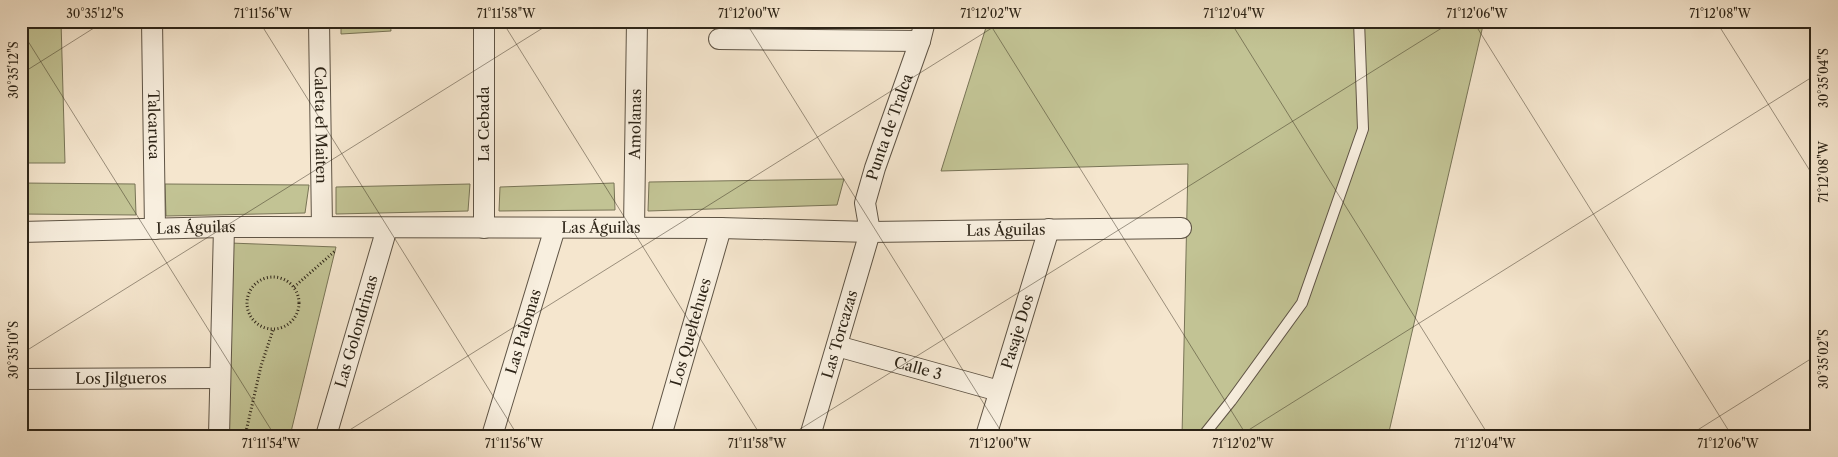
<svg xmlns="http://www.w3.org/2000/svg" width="1838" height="457" viewBox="0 0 1838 457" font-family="'Libre Caslon Text',serif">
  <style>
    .green { fill: #c2c394; stroke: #787456 }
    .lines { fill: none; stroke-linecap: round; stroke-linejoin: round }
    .lane-casing { stroke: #5f5445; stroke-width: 12 }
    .street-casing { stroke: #5f5445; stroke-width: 22 }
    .path { stroke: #2d2417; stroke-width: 3; stroke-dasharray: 1 2.5; stroke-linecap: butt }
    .lane { stroke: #f8efdf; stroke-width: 10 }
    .street { stroke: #f8efdf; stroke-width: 20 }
    .ticks { fill: none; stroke: #2d2417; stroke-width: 1; stroke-opacity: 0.45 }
    .labels { text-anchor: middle; stroke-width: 4; stroke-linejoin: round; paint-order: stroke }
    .street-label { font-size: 15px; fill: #2d2417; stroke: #f8efdf }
    .neatline { fill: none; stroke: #2d2417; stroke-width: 2 }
    .ticks-label { font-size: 12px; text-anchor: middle; fill: #2d2417 }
  </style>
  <rect width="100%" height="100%" fill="#f5e6ce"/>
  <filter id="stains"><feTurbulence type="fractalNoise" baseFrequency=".004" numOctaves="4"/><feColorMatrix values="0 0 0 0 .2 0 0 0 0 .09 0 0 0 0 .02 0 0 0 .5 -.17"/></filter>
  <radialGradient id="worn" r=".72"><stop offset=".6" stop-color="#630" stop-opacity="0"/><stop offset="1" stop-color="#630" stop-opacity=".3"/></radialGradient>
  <!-- green -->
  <g class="green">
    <path d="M21,21H61L65,163H21Z"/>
    <path d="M341,21H390L391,31L341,34Z"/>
    <path d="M988,21H1484L1388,436H1182L1188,164L941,171Z"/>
    <path d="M844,179L837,205L648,211L649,182Z"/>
    <path d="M21,183L135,184L136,215L21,214Z"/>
    <path d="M614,183L615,210L499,211L500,187Z"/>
    <path d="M165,184L309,185L305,213L166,216Z"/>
    <path d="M470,184L468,211L336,214V187Z"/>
    <path d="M230,243L336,247L290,436H228Z"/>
  </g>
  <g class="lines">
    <!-- lane casing -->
    <g class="lane-casing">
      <path id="lane" d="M1203,436L1231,401L1302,303L1363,129L1359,21"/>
    </g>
    <!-- street casing -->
    <g class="street-casing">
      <g id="street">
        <path id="s1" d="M152,21L155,229"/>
        <path id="s2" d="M319,21L322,227"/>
        <path d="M484,21V228"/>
        <path d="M719,39L920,41"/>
        <path id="s3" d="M634,228L637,21"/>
        <path id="s4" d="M21,232L224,227L721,228L870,232L1181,228"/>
        <path id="s5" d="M837,346L999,391"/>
        <path id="s6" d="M21,379L220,378"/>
        <path d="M219,436L224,227"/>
        <path id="s7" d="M326,436L387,228"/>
        <path id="s8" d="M492,436L555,228"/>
        <path id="s9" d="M661,436L721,228"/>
        <path id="s10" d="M810,436L870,232L865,203L875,168L920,41L925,21"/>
        <path id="s11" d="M986,436L1049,229"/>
      </g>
    </g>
    <!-- path -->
    <g class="path">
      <circle cx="273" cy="303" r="26"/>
      <path d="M294,287L335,251"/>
      <path d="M245,436L261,366L273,330"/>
    </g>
    <!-- lane -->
    <use href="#lane" class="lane"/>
    <!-- street -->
    <use href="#street" class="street"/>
  </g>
  <!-- ticks -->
  <path class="ticks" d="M259,21L518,436M502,21L761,436M745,21L1004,436M988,21L1247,436M1230,21L1489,436M1473,21L1732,436M1716,21L1817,182M21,30L275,436M21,74L105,21M21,354L554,21M21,418L32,436M340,436L1003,21M789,436L1453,21M1239,436L1817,74M1688,436L1817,355"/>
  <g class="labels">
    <!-- street labels -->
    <g class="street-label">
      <text dy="5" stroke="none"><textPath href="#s2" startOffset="104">Caleta el Maiten</textPath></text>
      <text transform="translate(484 124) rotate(-90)" y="5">La Cebada</text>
      <text dy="5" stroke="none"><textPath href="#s1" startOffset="104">Talcaruca</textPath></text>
      <text dy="5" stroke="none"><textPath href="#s3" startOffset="104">Amolanas</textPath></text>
      <text dy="5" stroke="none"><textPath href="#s10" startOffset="322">Punta de Tralca</textPath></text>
      <text dy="5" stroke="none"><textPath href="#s4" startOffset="175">Las Águilas</textPath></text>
      <text dy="5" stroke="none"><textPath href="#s4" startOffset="580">Las Águilas</textPath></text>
      <text dy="5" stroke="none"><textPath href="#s4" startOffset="985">Las Águilas</textPath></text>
      <text dy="5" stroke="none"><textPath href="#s7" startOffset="109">Las Golondrinas</textPath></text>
      <text dy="5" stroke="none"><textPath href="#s8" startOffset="109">Las Palomas</textPath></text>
      <text dy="5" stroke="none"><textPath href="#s9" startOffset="108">Los Queltehues</textPath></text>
      <text dy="5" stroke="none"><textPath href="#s11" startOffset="109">Pasaje Dos</textPath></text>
      <text dy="5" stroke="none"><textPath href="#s10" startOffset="106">Las Torcazas</textPath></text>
      <text dy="5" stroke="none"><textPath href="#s5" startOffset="84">Calle 3</textPath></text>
      <text dy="5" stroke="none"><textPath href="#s6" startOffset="100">Los Jilgueros</textPath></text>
    </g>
  </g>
  <!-- margin -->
  <rect width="1838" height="457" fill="none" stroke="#f5e6ce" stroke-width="55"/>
  <rect x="28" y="28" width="1782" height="402" class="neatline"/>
  <g class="ticks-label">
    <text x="95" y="18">30°35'12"S</text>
    <text x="263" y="18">71°11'56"W</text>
    <text x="506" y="18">71°11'58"W</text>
    <text x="749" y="18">71°12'00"W</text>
    <text x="991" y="18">71°12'02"W</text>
    <text x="1234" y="18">71°12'04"W</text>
    <text x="1477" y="18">71°12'06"W</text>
    <text x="1720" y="18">71°12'08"W</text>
    <text transform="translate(14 70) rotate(-90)" y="4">30°35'12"S</text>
    <text transform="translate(1824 78) rotate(-90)" y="4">30°35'04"S</text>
    <text transform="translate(1824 172) rotate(-90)" y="4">71°12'08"W</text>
    <text transform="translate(14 350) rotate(-90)" y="4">30°35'10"S</text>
    <text transform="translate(1824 359) rotate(-90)" y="4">30°35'02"S</text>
    <text x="271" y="448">71°11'54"W</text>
    <text x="514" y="448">71°11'56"W</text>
    <text x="757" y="448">71°11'58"W</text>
    <text x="1000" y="448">71°12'00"W</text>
    <text x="1243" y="448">71°12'02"W</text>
    <text x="1485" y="448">71°12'04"W</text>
    <text x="1728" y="448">71°12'06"W</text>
  </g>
  <rect width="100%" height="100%" filter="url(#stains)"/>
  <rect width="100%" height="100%" fill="url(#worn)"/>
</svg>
